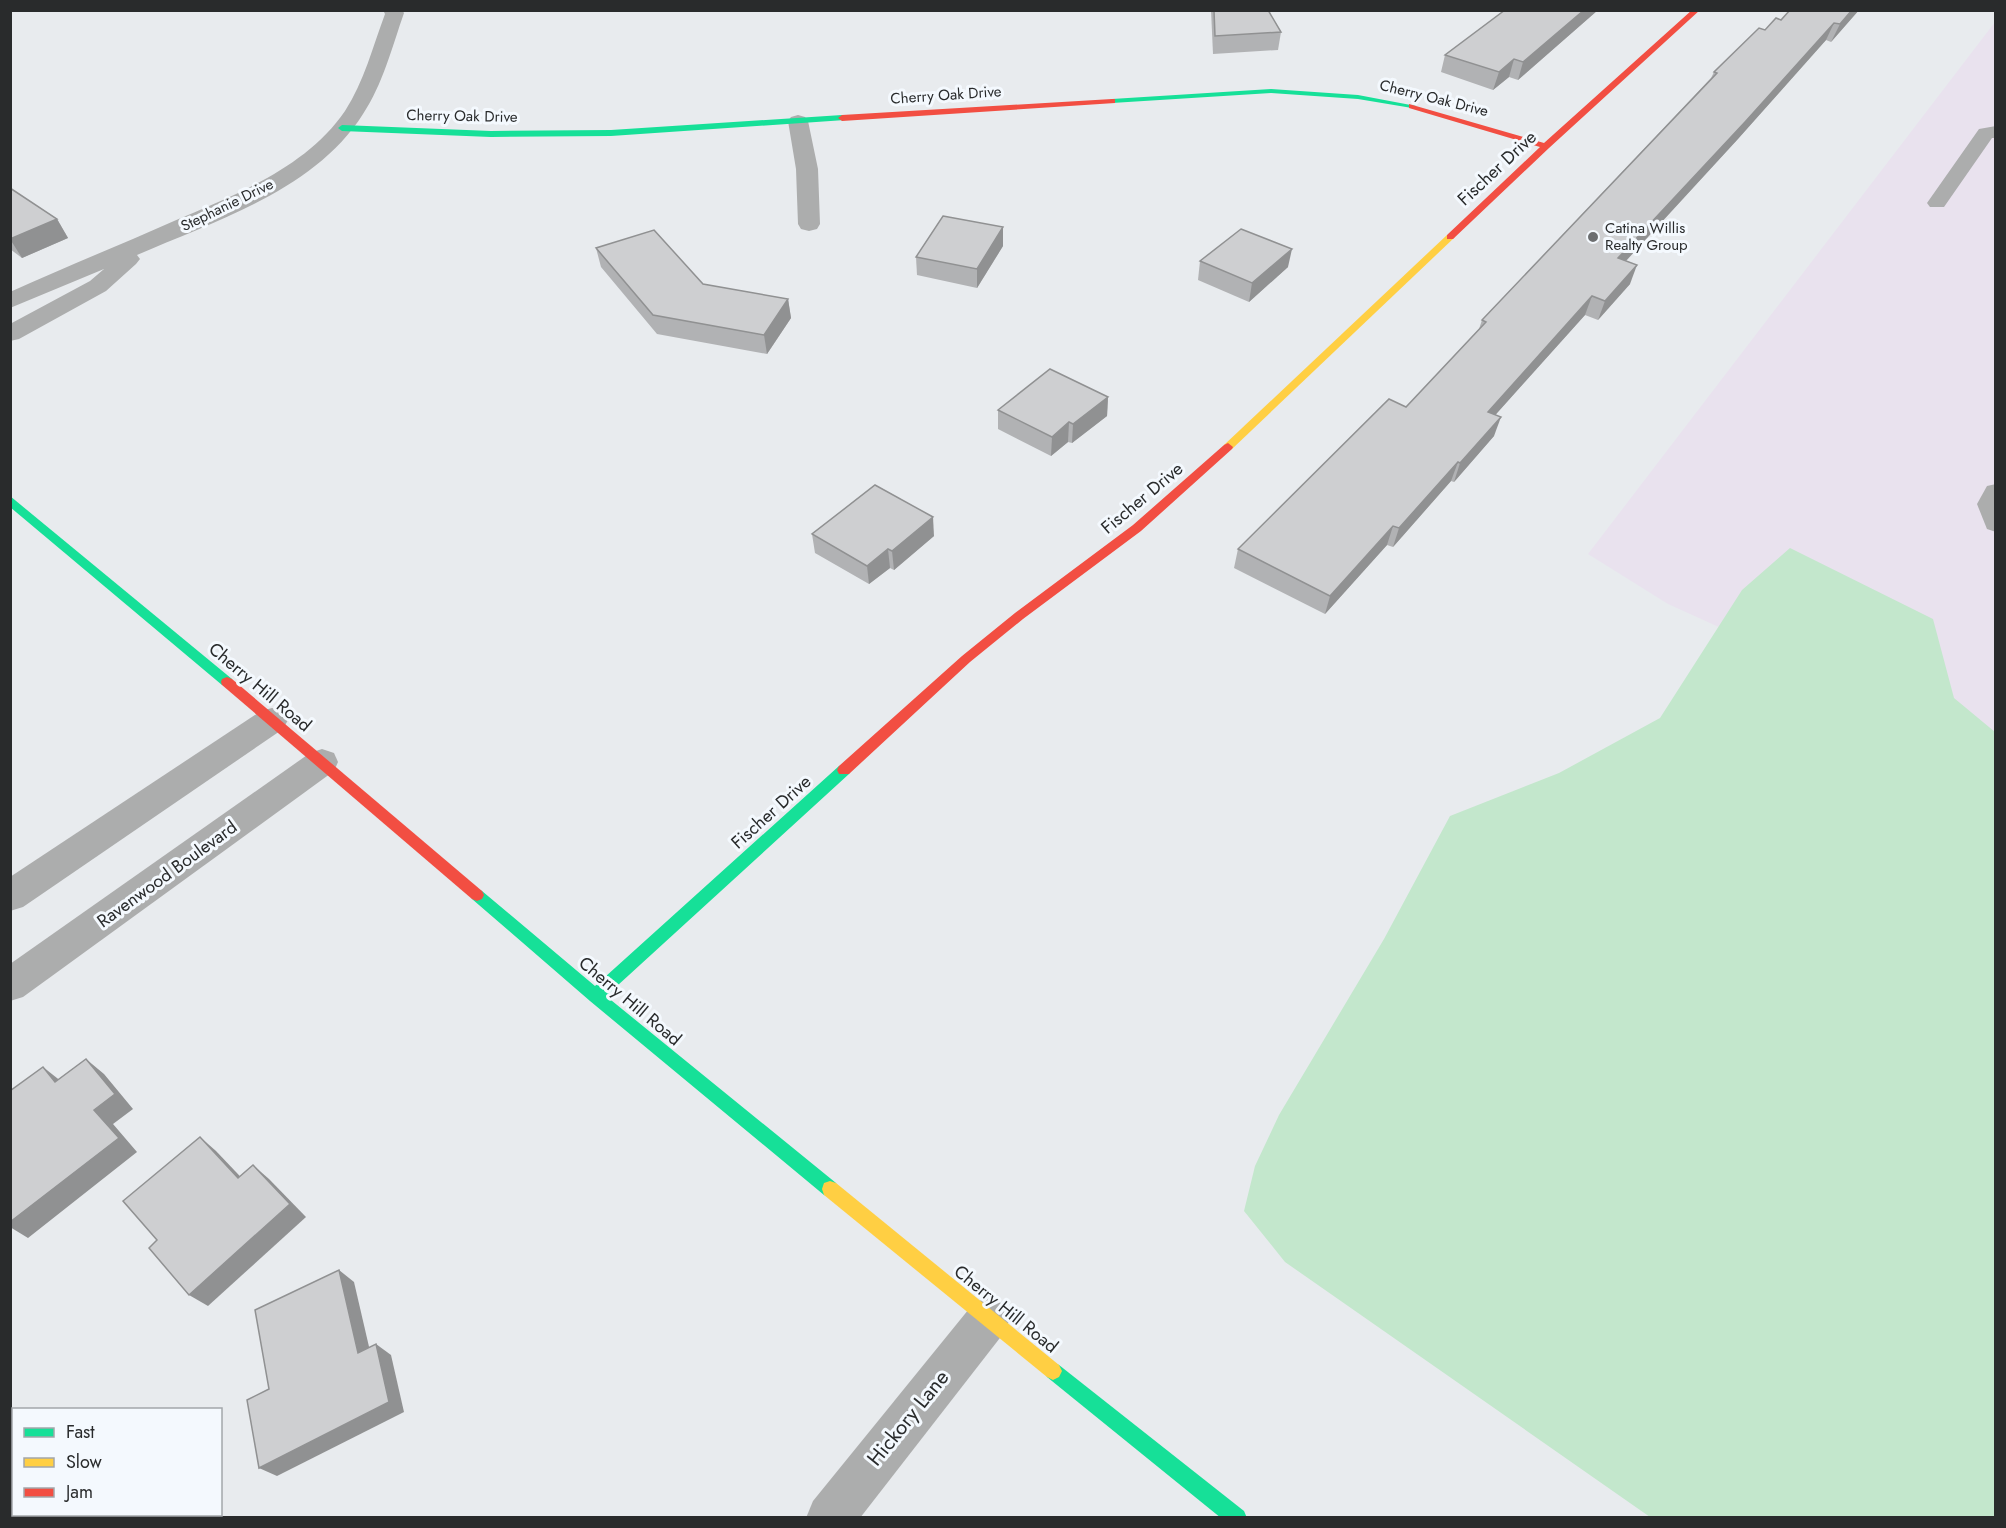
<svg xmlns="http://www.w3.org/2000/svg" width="2006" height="1528" viewBox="0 0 2006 1528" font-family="Jost,sans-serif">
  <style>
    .industrial { fill: #e9e2ee }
    .green { fill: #c3e7cc }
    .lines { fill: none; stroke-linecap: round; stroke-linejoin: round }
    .lane { fill: #acadad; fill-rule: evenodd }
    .street { fill: #acadad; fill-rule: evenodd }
    .fast { fill: #16e098; fill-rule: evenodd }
    .slow { fill: #ffcf43; fill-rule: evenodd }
    .jam { fill: #f24e42; fill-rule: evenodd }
    .wall { fill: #b1b2b4 }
    .shaded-wall { fill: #909192 }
    .building { fill: #cecfd1; stroke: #909192; stroke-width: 1.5 }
    .poi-dot { fill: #6c6e70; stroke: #f4f9fe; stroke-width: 2 }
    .labels { text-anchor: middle; stroke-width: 6; stroke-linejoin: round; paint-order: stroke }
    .far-street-label { font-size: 15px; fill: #292b2c; stroke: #f4f9fe }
    .far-poi-label { font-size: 15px; fill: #292b2c; stroke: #f4f9fe; text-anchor: start }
    .street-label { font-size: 18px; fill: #292b2c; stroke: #f4f9fe }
    .near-street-label { font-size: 21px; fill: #292b2c; stroke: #f4f9fe }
  </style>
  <rect width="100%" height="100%" fill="#e8ebee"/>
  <!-- industrial -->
  <path class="industrial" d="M1995,22V752L1668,604L1588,554Z"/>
  <!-- green -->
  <path class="green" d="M1790,548L1933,619L1954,698L1995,732V1517H1650L1285,1262L1244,1211L1255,1166L1279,1115L1384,939L1450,816L1559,773L1660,718L1742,590Z"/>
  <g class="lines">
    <!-- lane -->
    <g class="lane">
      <path d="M1996,126V138H1992L1944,207H1930L1927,203L1979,129Z"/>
      <path d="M1996,484V532L1987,529L1977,504L1987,486Z"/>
    </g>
    <!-- street -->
    <g class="street">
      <path d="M383,10H402L404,13C392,47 383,84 363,114C315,190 215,221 137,255L140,259L136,264L106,291L19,339L10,341V324L90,281L104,269L10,308V292C65,267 120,245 174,221C235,195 306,168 345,111C364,82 373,46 385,14Z"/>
      <path d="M798,115L805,117L808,121L818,169L820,224L817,229L809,231L801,229L798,224L796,169L788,121L791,117Z"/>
      <path d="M272,708L283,711L288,720L283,729L23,907L10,911V877L261,711Z"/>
      <path d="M322,749L334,753L338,762L334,771L23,997L10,1001V964L310,753Z"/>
      <path d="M988,1297L1003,1304L1010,1319L1003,1334L860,1518H806L813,1501L973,1304Z"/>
    </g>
    <!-- fast -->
    <g class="fast">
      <path d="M1271,89L1358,95L1416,106L1412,108L1358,99L1271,93L1112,103L1108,101L1112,99Z"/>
      <path d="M842,115L846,118L845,120L611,136L491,137L342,131L338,128L342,125L491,131L611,130Z"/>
      <path d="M10,496L232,679L233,682L232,685H222L10,507Z"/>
      <path d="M844,765L849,766L851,770L849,774L606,996L836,1183L838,1189L836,1195L830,1197L824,1195L590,1001L472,899L470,895L472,891L477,889L482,891L595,986L839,766Z"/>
      <path d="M1053,1362L1059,1365L1244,1511L1247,1518H1221L1047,1377L1044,1371L1047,1365Z"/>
    </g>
    <!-- slow -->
    <g class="slow">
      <path d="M1447,235L1455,237L1232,449H1224V445Z"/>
      <path d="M830,1181L836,1183L1059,1365L1062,1371L1059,1377L1053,1380L1047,1377L824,1195L822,1189L824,1183Z"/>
    </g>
    <!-- jam -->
    <g class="jam">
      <path d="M1692,10H1700L1549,148L1453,239H1447V235L1540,147L1409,108V104L1544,143Z"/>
      <path d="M1112,99H1115V103L842,121L838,118L842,115Z"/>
      <path d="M1228,443L1233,447L1232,449L1141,531L1023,619L970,662L849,774H839L837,770L839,766L962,656L1015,613L1133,525L1224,445Z"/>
      <path d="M227,677L232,679L482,891L484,895L482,899L477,901L472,899L222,685L221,682L222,679Z"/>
    </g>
  </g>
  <!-- wall -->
  <g class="wall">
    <path d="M1211,10H1268L1281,32L1278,50L1213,54Z"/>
    <path d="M1598,10L1518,80L1509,77L1493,90L1441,72L1445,55Z"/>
    <path d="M1790,10H1859L1831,42L1826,40L1737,140L1626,261L1630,284L1598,320L1585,315L1495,415L1494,436L1454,482L1451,481L1393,547L1387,545L1325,614L1234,568L1238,549L1406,407L1479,329L1482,320L1711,78L1714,72L1765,30L1781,20Z"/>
    <path d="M10,188L57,219L68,238L22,258L10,249Z"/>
    <path d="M1003,246L977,288L917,275L916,257Z"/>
    <path d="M596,248L703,284L788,299L791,318L767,354L657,334L601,267Z"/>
    <path d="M1200,261L1288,267L1249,302L1198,280Z"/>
    <path d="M1108,397L1107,416L1072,443L1068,442L1051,456L998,429V410Z"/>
    <path d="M812,534L934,536L894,570L890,568L869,584L815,553Z"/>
  </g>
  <!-- shaded-wall -->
  <g class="shaded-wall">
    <path d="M1584,10H1598L1518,80L1523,62Z"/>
    <path d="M1852,10H1859L1831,42L1840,24Z"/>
    <path d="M1834,23L1826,40L1737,140L1611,277L1618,258Z"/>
    <path d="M1514,59L1509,77L1493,90L1499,72Z"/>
    <path d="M57,219L68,238L22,258L10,239Z"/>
    <path d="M1003,227V246L977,288V269Z"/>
    <path d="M1292,249L1288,267L1249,302L1252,283Z"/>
    <path d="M1637,265L1630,284L1598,320L1605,301Z"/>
    <path d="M1592,296L1585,315L1481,431L1488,412Z"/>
    <path d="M788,299L791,318L767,354L764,335Z"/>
    <path d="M1108,397L1107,416L1072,443L1073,424Z"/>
    <path d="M1501,417L1494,436L1454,482L1460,463Z"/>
    <path d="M1069,422L1068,442L1051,456L1052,437Z"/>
    <path d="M1458,462L1451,481L1393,547L1399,528Z"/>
    <path d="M933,517L934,536L894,570L892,551Z"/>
    <path d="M1393,526L1387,545L1325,614L1330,596Z"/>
    <path d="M888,549L890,568L869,584L867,566Z"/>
    <path d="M86,1059L104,1074L133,1109L113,1124L137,1152L28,1238L10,1227V1222L94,1110Z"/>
    <path d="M43,1067L62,1082H55Z"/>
    <path d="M200,1137L216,1151L255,1192L238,1178Z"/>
    <path d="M253,1165L269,1179L306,1217L208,1306L189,1295Z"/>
    <path d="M339,1270L354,1282L373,1364L358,1353Z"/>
    <path d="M376,1344L391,1355L404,1412L277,1476L259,1468Z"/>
  </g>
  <!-- building -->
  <g class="building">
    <path d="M1214,10H1268L1281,32L1215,36Z"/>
    <path d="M1505,10H1584L1523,62L1514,59L1499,72L1445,55Z"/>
    <path d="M1790,10H1852L1840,24L1834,23L1745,122L1618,258L1637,265L1605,301L1592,296L1488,412L1501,417L1460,463L1458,462L1399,528L1393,526L1330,596L1238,549L1389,399L1406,407L1486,322L1482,320L1717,73L1714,72L1759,28L1765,30L1776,18L1781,20Z"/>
    <path d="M10,188L57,219L10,239Z"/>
    <path d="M943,216L1003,227L977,269L916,257Z"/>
    <path d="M1241,229L1292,249L1252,283L1200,261Z"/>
    <path d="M654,230L703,284L788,299L764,335L653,315L596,248Z"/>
    <path d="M1050,369L1108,397L1073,424L1069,422L1052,437L998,410Z"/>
    <path d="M875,485L933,517L892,551L888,549L867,566L812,534Z"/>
    <path d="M86,1059L115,1094L94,1110L119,1138L10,1222V1091L43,1067L55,1082Z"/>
    <path d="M200,1137L238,1178L253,1165L290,1204L189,1295L149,1248L157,1240L123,1201Z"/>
    <path d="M339,1270L358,1353L376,1344L389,1402L259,1468L247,1400L269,1389L255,1310Z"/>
  </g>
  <!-- markers -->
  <circle class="poi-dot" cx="1593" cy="237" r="6"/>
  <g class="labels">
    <!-- far-street labels -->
    <g class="far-street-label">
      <text transform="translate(946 95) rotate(-4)" y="5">Cherry Oak Drive</text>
      <text transform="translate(1434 98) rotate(14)" y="5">Cherry Oak Drive</text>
      <text transform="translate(462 116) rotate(1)" y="5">Cherry Oak Drive</text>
      <text transform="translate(227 205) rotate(-26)" y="5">Stephanie Drive</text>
    </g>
    <!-- far-poi labels -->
    <g class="far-poi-label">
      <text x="1605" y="233">Catina Willis<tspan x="1605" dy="17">Realty Group</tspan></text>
    </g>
    <!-- street labels -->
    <g class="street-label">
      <text transform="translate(1497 168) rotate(-43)" y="6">Fischer Drive</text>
      <text transform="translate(1142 498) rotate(-40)" y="6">Fischer Drive</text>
      <text transform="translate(260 687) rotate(40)" y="6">Cherry Hill Road</text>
      <text transform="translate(771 812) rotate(-42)" y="6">Fischer Drive</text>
      <text transform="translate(167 874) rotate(-36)" y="6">Ravenwood Boulevard</text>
      <text transform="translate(630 1001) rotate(40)" y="6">Cherry Hill Road</text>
      <text transform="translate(1006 1309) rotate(39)" y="6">Cherry Hill Road</text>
    </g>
    <!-- near-street labels -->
    <g class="near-street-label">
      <text transform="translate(908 1418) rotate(-51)" y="7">Hickory Lane</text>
    </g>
  </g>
  <!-- border -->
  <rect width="2006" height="1528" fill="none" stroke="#292b2c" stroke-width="24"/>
  <!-- legend -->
  <rect x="12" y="1408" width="210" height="108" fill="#f4f9fe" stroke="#a3a7aa" stroke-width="1.5"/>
  <rect x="24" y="1428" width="30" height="9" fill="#16e098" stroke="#a3a7aa" stroke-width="1.5"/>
  <text x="66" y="1438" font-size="18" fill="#292b2c">Fast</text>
  <rect x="24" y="1458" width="30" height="9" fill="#ffcf43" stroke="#a3a7aa" stroke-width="1.5"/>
  <text x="66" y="1468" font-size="18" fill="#292b2c">Slow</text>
  <rect x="24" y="1488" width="30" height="9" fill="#f24e42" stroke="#a3a7aa" stroke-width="1.5"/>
  <text x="66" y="1498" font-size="18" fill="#292b2c">Jam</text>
</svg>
